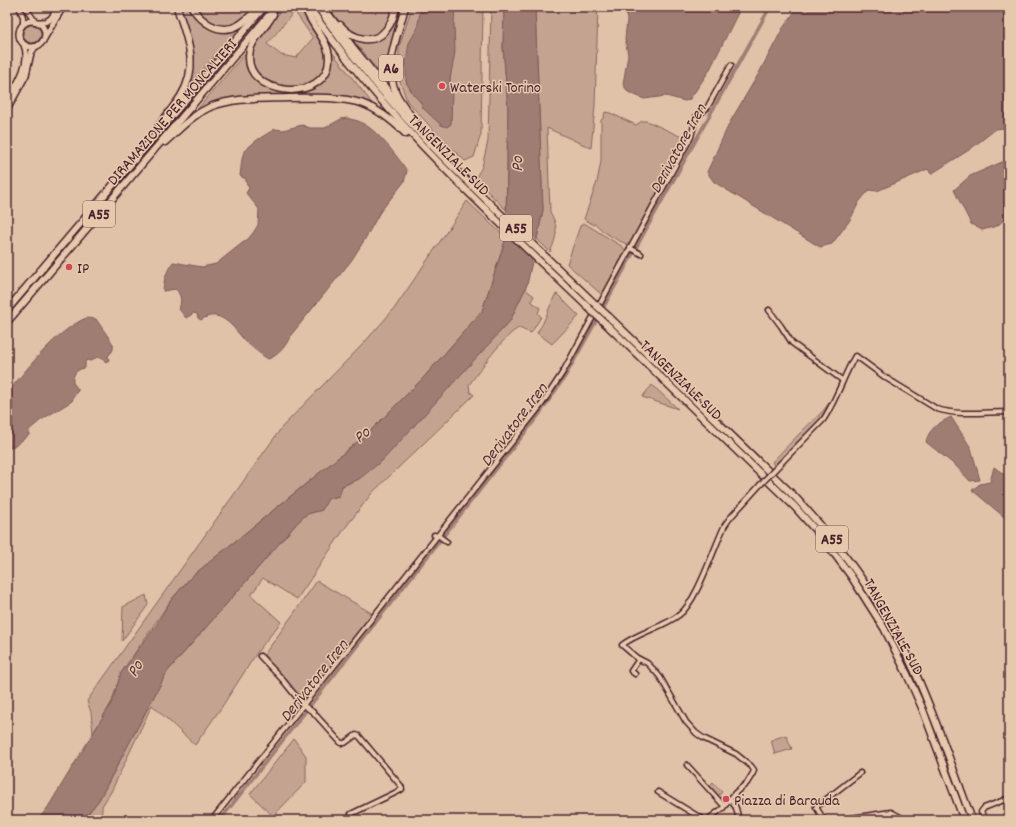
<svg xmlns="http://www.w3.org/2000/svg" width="1016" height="827" viewBox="0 0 1016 827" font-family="Dekko,sans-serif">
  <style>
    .green { fill: #c4a491; stroke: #87625e }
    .water { fill: #a07d73; stroke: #7e5756 }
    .pier { fill: #e0c2a8 }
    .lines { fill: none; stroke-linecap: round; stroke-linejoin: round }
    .canal { stroke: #a07d73; stroke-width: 3.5 }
    .minor-casing { stroke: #4a1f2b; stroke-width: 7 }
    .major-casing { stroke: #4a1f2b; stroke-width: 8 }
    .highway-casing { stroke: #4a1f2b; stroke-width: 9 }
    .minor { stroke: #e6c9ad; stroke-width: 4 }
    .major { stroke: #e6c9ad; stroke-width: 5 }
    .highway { stroke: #e6c9ad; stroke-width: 6 }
    .minor-bridge-casing { stroke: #4a1f2b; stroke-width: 7; stroke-linecap: butt }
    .highway-bridge-casing { stroke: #4a1f2b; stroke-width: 9; stroke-linecap: butt }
    .minor-bridge { stroke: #e6c9ad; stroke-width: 4 }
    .highway-bridge { stroke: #e6c9ad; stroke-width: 6 }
    .poi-dot { fill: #d1495b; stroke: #e6c9ad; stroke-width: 1.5 }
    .labels { text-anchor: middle; stroke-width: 3; stroke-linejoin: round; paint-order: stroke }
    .shield { fill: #e6c9ad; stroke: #795252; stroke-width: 1 }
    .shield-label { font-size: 15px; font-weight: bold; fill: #4a1f2b }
    .poi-label { font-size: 16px; fill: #4a1f2b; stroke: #e6c9ad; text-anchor: start }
    .street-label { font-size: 16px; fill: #4a1f2b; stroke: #e6c9ad }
    .water-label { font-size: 17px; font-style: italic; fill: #5b3239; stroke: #e6c9ad }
  </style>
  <rect width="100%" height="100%" fill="#e0c2a8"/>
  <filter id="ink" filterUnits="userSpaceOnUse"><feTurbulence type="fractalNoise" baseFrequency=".025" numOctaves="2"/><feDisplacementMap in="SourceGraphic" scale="8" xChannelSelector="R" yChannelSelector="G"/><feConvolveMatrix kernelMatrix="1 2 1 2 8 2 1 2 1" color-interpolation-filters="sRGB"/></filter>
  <g filter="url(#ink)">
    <!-- green -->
    <g class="green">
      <path d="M180,7H189L200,21L236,31L190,85L193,66V52Z"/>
      <path d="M195,7H255C234,31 216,34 195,7Z"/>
      <path d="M284,7H293V13L267,44L281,55L296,58L313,38L295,12L297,7H299C307,19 321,36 325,49C340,100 235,101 255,44Z"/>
      <path d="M329,7H393C391,14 389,21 385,27C377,40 357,37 346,29C339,23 334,14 329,7Z"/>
      <path d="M398,7H403L389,51L388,70L390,86L353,40L365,42L380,38Z"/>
      <path d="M411,7H483L481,134L474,157L465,161L439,136L407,101L399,78V47L410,13Z"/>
      <path d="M491,7H504L503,47L508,108L506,210L475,179L482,167L488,141Z"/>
      <path d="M535,7H598L595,106L591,148L547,128L550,212C559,227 557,237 550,252L537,239L543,210Z"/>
      <circle cx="32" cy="34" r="9"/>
      <path d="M247,51C247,56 246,61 248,66C253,84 278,95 295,92C300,91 305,89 310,87C317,84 323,82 327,75C332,68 332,60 332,52L375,107L364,102L254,97L195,112Z"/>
      <path d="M605,112L610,113L636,125L642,121H647L684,138V142H681L680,147L666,171V177L630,243L627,244C620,242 600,231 596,224L594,225L584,219L597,182L601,161V120L604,117Z"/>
      <path d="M467,201L506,238L482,311L424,377L366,435L191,577L171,600L121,673L112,702L93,733L91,712L87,701L282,427L363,344L394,309L454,221Z"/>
      <path d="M584,223L623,247L625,251L602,295L567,264L580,226Z"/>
      <path d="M525,289L534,296L531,301L540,308L538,313L541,317L531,333L519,328C505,334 479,371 469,385L470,392L474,395L372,493L345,528L297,599L263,578L251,595L281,622L258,651L221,708L195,745L152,705L111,792L102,806V811L100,820H83L99,800L167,672L298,522L307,514L322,510L327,499L339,496L342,486L359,479L510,321Z"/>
      <path d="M557,294L579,316L552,344L537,333L543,323L555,295Z"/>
      <path d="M652,385L678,409L642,397Z"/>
      <path d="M829,403L825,414L775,467L772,462L801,432L822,412Z"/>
      <path d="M317,581L373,614L303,700L264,655Z"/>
      <path d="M146,595L148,605L122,641L123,607Z"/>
      <path d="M786,735L792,749L775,754L771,740Z"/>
      <path d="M294,739L306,756V782L273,816L250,794Z"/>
      <path d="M713,782L722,792L718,796L709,786Z"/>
    </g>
    <!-- water -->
    <g class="water">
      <path d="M421,7H455L454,23L455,52L450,79L452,91L451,124L447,127L441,125L423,108L421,103L413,94L406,82V62L409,43L417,29Z"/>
      <path d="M504,7H535L543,210L527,285L510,321L383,460L359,479L342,486L339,496L328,499L322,510L307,514L298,522L167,672L99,800L83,820H38L48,807L112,702L121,673L156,625L171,600L191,577L366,435L424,377L482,311L506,238L508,108L503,47Z"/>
      <path d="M625,7H741L709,71L690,99L685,101L666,96L644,99L628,92L623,84L628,55L625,39L627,20Z"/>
      <path d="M798,7H801L806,12L813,7H1009V131L1003,128L996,129L969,150L931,174L928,169L877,191L869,190L859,202L850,220L832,244L820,247L714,182L707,172L730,122L759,73L783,28Z"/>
      <path d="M347,118C352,120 358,120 362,123C377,130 398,157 407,171L404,182L380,212L365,239L351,261L291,335C287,344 279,356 268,359C260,354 253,348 246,342C235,330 221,306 201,320L198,318L197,314L194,313L186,318L179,309C182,300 181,296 176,289L163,291C164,279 166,272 173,262L202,267L216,264L241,244L248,239L253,233L258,225L259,209L246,193L249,188L246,182V179L240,176L242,159L244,151L257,140L275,129L283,130L302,125L310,128H325L341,119Z"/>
      <path d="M1009,159V212L1007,217L997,226L982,230L971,224L954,190L970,176Z"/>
      <path d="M86,318L96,319L113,344C114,350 112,352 108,356L109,360L106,362L102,359L97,357L91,361L87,360L85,362V368C76,369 72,375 73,383L78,389V391L75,394L72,401L41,420L29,430V435L16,445L7,449V393C29,367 55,332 86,318Z"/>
      <path d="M951,417L971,448L980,480L970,481L956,466L926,442C929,428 939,423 951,417Z"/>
      <path d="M994,467L1009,478V521L972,490L980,484L990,482Z"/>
    </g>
    <!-- pier -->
    <path class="pier" d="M504,210L538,242L534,262L504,233Z"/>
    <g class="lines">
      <!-- canal -->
      <g class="canal">
        <path d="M602,310L649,224L770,7"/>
        <path d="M220,820L538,416L566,375L599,316"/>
      </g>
      <!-- minor casing -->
      <g class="minor-casing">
        <g id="minor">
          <path d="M19,7L23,17V24"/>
          <path d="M25,7L35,21"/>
          <path d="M630,248L641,254"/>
          <path d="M769,310L781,326L792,343L842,380"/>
          <path d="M780,464L823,420C836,401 843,377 855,356H856L886,378L937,409C958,416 986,412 1009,412"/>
          <path d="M434,535L439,536L447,542"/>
          <path d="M260,656L282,679L303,705L313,712L341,743H345L356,735L359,736L401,786L402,789L399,791L351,814L354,820"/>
          <path d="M635,674L631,671L639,659"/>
          <path d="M687,765L724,806"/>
          <path d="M658,792L704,820"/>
          <path d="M730,799L736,808L739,820"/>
          <path d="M212,820L542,404L563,372L676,164L691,137L696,117L707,108L731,65"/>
          <path d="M707,820L723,808L735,793L747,783L753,773L754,770L751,766L736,754L703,738L696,733L686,722L660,677L654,670L647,663L637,658L622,645C639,632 662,628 679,615C697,602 714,547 725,525L730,518L760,485"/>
          <path d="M758,820L760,819L763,820"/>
          <path d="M824,820L816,807L860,773"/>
          <path d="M838,820L891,812L906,820"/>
          <path d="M985,820L981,812L984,808L1009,798"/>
        </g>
      </g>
      <!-- major casing -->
      <g class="major-casing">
        <g id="major">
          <circle cx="32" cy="34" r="13"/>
          <path d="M38,22C51,23 52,17 58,7"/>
          <path d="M45,37L63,7"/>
          <path d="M7,101C16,86 32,63 24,45"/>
          <path d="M7,110L26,75L31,53L35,47"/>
        </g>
      </g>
      <!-- highway casing -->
      <g class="highway-casing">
        <g id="highway">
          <path d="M192,7C201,22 219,35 237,26C246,22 251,14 259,8"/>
          <path d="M309,7C388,123 493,216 593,312"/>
          <path d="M318,7C394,121 499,211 597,306"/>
          <path d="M323,7L354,49L401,107"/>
          <path d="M405,7C398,36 383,64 396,93C401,104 410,114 417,124"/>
          <path d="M273,14C267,27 253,37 250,50C239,98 330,105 329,58C329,42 313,27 307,12"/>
          <path d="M340,25C352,39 373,46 386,30C392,23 394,15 396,7"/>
          <path d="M159,126C166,116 174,107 181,96C200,65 187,39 177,7"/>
          <path d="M165,142C180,129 192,115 210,107C235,97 263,99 289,98C313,98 338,96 361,103C378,109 393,121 406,134"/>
          <path d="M7,310L264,7"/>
          <path d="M608,316L795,497C841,546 880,600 910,661C934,712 952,767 972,820"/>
          <path d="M7,322L276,7"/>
          <path d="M605,323L795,507L825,541L851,576L884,628L907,674L923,710L964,820"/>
        </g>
      </g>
      <!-- minor -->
      <use href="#minor" class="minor"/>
      <!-- major -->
      <use href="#major" class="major"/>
      <!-- highway -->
      <use href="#highway" class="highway"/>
      <!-- minor-bridge casing -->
      <g class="minor-bridge-casing">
        <path id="minor-bridge" d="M760,485L780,464"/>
      </g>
      <!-- highway-bridge casing -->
      <g class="highway-bridge-casing">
        <g id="highway-bridge">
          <path d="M597,306L608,316"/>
          <path d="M593,312L605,323"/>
        </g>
      </g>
      <!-- minor-bridge -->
      <use href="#minor-bridge" class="minor-bridge"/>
      <!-- highway-bridge -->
      <use href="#highway-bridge" class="highway-bridge"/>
    </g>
  </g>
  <!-- markers -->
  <g class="poi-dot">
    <circle cx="442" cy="86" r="4"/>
    <circle cx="69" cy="267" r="4"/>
    <circle cx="726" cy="799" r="4"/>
  </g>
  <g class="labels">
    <!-- shield labels -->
    <g class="shield">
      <rect x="379" y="55" width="24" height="26" rx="3"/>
      <rect x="83" y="201" width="32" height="26" rx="3"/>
      <rect x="500" y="215" width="32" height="26" rx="3"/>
      <rect x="816" y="526" width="32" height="26" rx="3"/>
    </g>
    <g class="shield-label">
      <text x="391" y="73">A6</text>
      <text x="99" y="219">A55</text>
      <text x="516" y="233">A55</text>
      <text x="832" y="544">A55</text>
    </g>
    <!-- poi labels -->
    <g class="poi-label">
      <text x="450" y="92">Waterski Torino</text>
      <text x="77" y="273">IP</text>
      <text x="734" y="805">Piazza di Barauda</text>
    </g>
    <!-- street labels -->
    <g class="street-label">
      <text transform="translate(171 111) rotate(-49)" y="6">DIRAMAZIONE PER MONCALIERI</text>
      <text transform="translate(450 154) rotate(45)" y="6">TANGENZIALE SUD</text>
      <text transform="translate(682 379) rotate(44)" y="6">TANGENZIALE SUD</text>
      <text transform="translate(895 626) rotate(61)" y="6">TANGENZIALE SUD</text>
    </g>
    <!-- water labels -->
    <g class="water-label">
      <text transform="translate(677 148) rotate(-61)" y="6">Derivatore Iren</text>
      <text transform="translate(516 164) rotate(-90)" y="6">Po</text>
      <text transform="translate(513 424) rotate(-53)" y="6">Derivatore Iren</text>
      <text transform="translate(361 434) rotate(-40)" y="6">Po</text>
      <text transform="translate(134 668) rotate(-59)" y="6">Po</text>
      <text transform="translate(313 680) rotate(-52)" y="6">Derivatore Iren</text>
    </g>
  </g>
  <!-- margin -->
  <rect width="1016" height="827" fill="none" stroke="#e6c9ad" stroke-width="24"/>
  <rect x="12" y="12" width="992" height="803" fill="none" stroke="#4a1f2b" stroke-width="1.5" filter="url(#ink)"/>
</svg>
